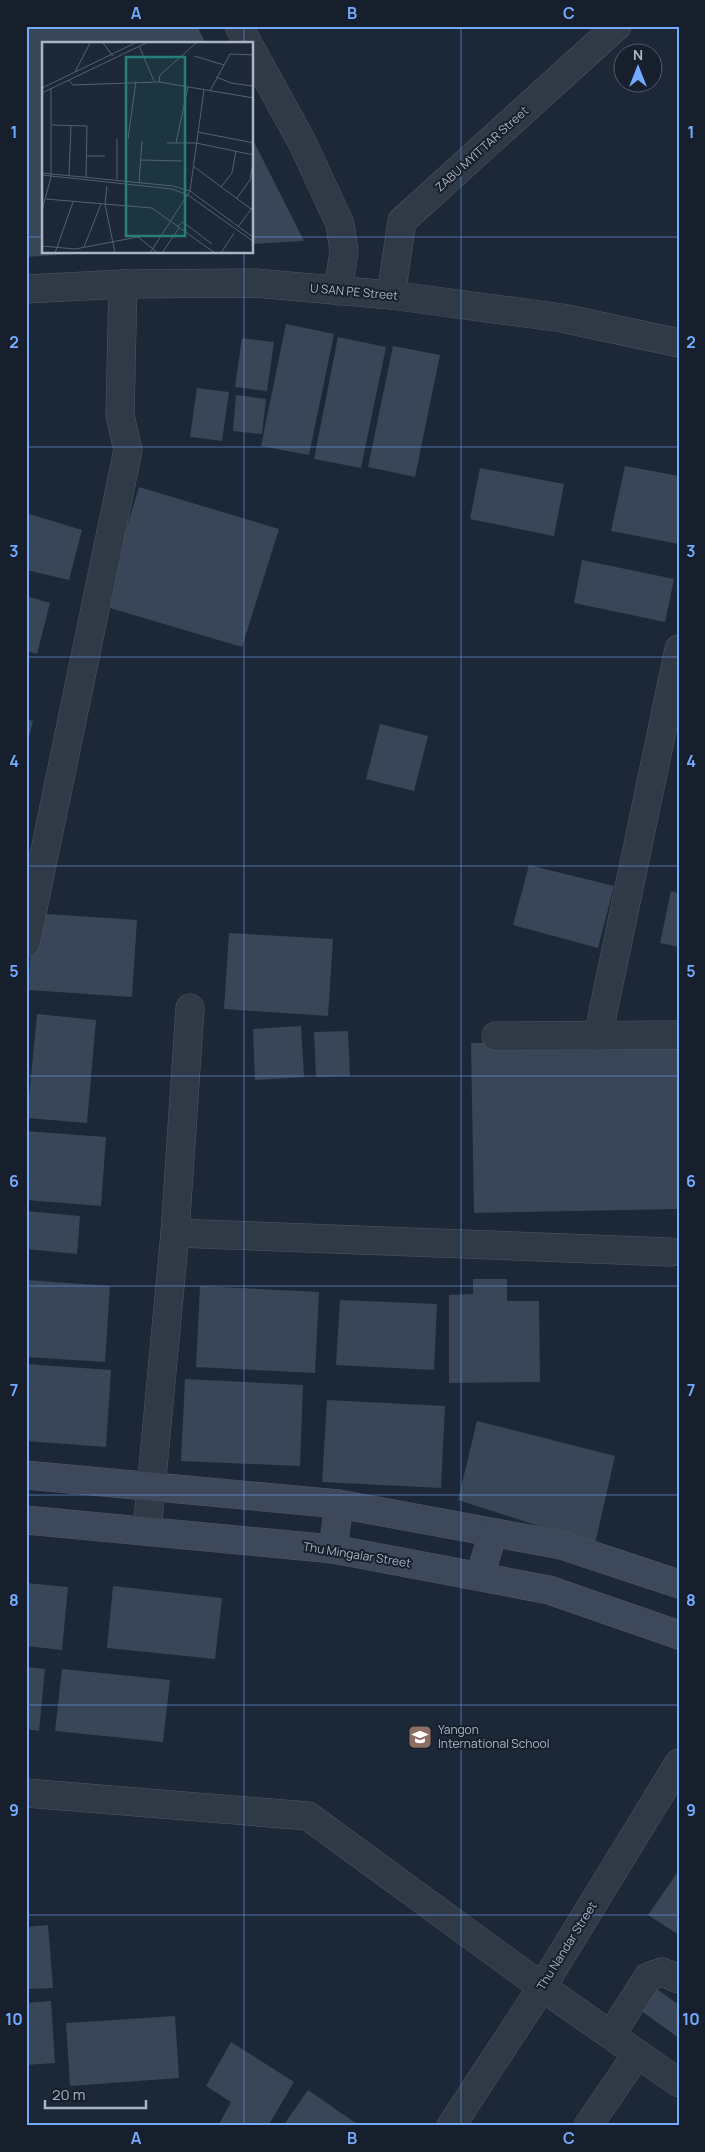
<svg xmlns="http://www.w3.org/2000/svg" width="705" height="2152" viewBox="0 0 705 2152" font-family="Manrope,sans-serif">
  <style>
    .building { fill: #384658 }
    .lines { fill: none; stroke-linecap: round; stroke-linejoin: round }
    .street-casing { stroke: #4d5765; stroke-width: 29 }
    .secondary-casing { stroke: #4d5765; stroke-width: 29 }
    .street { stroke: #303a47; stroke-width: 28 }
    .secondary { stroke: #3d485b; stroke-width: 28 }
    .grid { fill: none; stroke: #74aaff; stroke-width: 1; stroke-opacity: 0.55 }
    .labels { text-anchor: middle; stroke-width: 4; stroke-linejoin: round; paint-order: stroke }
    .street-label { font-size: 12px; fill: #a9b4c5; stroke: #161f2b }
    .poi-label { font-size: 12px; fill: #a9b4c5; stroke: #161f2b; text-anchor: start }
    .inset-road { fill: none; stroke: #546070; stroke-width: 1 }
    .view { fill: #267f7b; fill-opacity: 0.15; stroke: #267f7b; stroke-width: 2.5 }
    .inset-edge { fill: none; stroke: #a9b4c5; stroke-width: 2.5 }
    .neatline { fill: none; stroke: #74aaff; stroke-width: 2 }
    .grid-label { font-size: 16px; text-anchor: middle; font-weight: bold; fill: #74aaff }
  </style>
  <rect width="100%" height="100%" fill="#1c2837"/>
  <!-- building -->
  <g class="building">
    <path d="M26,26H197L206,44H44V252L74,254L26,257Z"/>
    <path d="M252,138L304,241L252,244Z"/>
    <path d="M286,324L334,334L309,455L261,446Z"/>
    <path d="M338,337L386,347L361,468L314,459Z"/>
    <path d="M242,338L274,342L267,391L235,387Z"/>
    <path d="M393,346L440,355L415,477L368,467Z"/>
    <path d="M197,388L229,392L222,441L190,437Z"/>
    <path d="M236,395L266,399L262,434L233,431Z"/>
    <path d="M625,466L679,476V544L611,531Z"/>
    <path d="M480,468L564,484L554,536L470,519Z"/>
    <path d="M139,487L279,529L242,647L103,606Z"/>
    <path d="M26,513L82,530L69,580L26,570Z"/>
    <path d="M582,560L674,579L665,622L574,603Z"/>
    <path d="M26,596L50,603L37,654L26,651Z"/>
    <path d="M26,719L33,721L27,745H26Z"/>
    <path d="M380,724L428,736L414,791L366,779Z"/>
    <path d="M529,865L614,886L598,948L513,925Z"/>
    <path d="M671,891L679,893V947L660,943Z"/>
    <path d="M33,913L137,920L132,997L28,990Z"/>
    <path d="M229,933L333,939L328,1016L224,1009Z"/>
    <path d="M37,1014L96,1020L87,1123L27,1118Z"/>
    <path d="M301,1026L304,1077L255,1080L253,1029Z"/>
    <path d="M348,1031L350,1076L316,1077L314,1032Z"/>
    <path d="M679,1039V1209L474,1213L471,1043Z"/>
    <path d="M26,1131L106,1137L101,1206L26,1200Z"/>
    <path d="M26,1211L80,1216L77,1254L26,1249Z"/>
    <path d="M473,1279H507V1301H539L540,1382L449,1383V1295L473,1294Z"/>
    <path d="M26,1280L110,1286L105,1362L26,1357Z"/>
    <path d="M200,1286L319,1292L315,1373L196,1367Z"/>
    <path d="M340,1300L437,1304L434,1370L336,1365Z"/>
    <path d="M26,1364L111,1370L106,1447L26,1441Z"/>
    <path d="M185,1379L303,1385L300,1466L181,1461Z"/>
    <path d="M327,1400L445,1406L441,1488L322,1482Z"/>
    <path d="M477,1421L615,1456L595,1544L458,1500Z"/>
    <path d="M26,1583L68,1587L62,1650L26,1646Z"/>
    <path d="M113,1586L222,1598L215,1659L107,1648Z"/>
    <path d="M26,1667L45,1669L39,1731L26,1729Z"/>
    <path d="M62,1669L170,1680L163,1742L55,1731Z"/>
    <path d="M679,1870V1935L648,1915Z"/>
    <path d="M48,1925L53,1988L26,1989V1927Z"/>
    <path d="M647,1982L679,2005V2038L633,2005Z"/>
    <path d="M51,2001L55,2063L26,2065V2003Z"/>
    <path d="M175,2016L179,2078L70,2086L66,2023Z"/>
    <path d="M231,2042L294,2082L268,2126H218L231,2102L206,2086Z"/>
    <path d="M308,2090L360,2126H283Z"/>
  </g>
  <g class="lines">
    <!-- street casing -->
    <g class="street-casing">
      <g id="street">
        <path d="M239,26L248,44"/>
        <path d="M252,51L302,142L340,224L344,251L338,291"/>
        <path d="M26,289L123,284L255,283L391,295L562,318L679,343"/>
        <path d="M391,295L402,221L617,26"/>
        <path d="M26,942L128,450L120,415L123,284"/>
        <path d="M496,1036L679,1035"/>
        <path d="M598,1036L679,649"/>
        <path d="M175,1233L670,1252"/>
        <path d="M147,1531L175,1233L190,1008"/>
        <path d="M26,1793L308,1816L542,1987L679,2083"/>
        <path d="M611,2035L648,1977L662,1972L679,1979"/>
        <path d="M451,2126L542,1987L679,1763"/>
        <path d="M588,2126L637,2054"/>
      </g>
    </g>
    <!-- secondary casing -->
    <g class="secondary-casing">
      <g id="secondary">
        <path d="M26,1475L339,1504L561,1545L679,1584"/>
        <path d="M26,1520L333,1549L549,1590L679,1635"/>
        <path d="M333,1549L339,1504"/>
        <path d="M480,1576L493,1533"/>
      </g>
    </g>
    <!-- street -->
    <use href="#street" class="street"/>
    <!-- secondary -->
    <use href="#secondary" class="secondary"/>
  </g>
  <!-- grid -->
  <path class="grid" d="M244,26V44M461,26V2126M26,237H44M252,237H679M244,252V2126M26,447H679M26,657H679M26,866H679M26,1076H679M26,1286H679M26,1495H679M26,1705H679M26,1915H679"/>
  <!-- icons -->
  <defs>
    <g id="school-square" transform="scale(1.25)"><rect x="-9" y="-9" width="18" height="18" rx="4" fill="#8d6e63" stroke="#161f2b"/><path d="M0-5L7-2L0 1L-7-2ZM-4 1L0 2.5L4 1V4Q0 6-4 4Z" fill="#fff"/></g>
  </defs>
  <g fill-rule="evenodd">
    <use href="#school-square" x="420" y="1737"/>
  </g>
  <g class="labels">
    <!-- street labels -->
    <g class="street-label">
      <text transform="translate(482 149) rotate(-42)" y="4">ZABU MYITTAR Street</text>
      <text transform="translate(354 292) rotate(5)" y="4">U SAN PE Street</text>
      <text transform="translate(357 1555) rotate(9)" y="4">Thu Mingalar Street</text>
      <text transform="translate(567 1946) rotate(-58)" y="4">Thu Nandar Street</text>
    </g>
    <!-- poi labels -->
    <g class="poi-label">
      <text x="438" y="1734">Yangon<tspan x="438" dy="14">International School</tspan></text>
    </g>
  </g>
  <!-- overview -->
  <g transform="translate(42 42)">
    <rect width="211" height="211" fill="#1c2837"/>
    <path class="inset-road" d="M61,1L71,14M97,4L112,39M188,12L212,13M152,14L182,23M33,30L48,1M174,35L189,41L210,44M27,38L31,43L117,40L212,56M117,40L118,33L154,1M0,46L93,1M168,49L188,12M0,51L104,1M10,83L45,84L44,135M156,90L212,101M86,97L94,39M125,101H154L212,113M134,101L146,45M45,114H63M99,118L140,119M151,124L209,167M0,131L131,144L148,149L212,196M0,133L130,147L146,153L212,200M27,133L29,83M75,137V97M97,141L100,99M65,144L63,162L73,211M179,145L190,131L194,109M195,156L208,138L212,115M4,157L110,166L173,211M0,168L9,135V46M135,185L141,180L170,202M196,185L212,163M0,204L33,207L96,195L116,211M42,205L59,162M13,211L31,160M108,211L148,149L162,48M120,211L137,186M179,211L192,191"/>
    <path class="view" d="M84,15H143V194H84Z"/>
    <rect width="211" height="211" class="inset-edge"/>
  </g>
  <!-- border -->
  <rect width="705" height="2152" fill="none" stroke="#161f2b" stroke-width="55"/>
  <!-- north arrow -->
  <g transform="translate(638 68)"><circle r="24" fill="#161f2b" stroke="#515b69"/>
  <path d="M0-4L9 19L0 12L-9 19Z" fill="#74aaff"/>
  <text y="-8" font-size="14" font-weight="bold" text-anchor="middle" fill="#a9b4c5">N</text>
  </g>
  <!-- scale -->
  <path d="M45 2100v8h101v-8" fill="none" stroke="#a9b4c5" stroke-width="2.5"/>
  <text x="52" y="2100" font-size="15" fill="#a9b4c5" stroke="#161f2b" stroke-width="4" paint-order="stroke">20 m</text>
  <rect x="28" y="28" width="650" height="2096" class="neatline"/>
  <g class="grid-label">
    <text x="136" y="19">A</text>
    <text x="352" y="19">B</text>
    <text x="569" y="19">C</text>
    <text x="14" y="138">1</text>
    <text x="691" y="138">1</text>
    <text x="14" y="348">2</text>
    <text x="691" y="348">2</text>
    <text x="14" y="557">3</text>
    <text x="691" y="557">3</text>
    <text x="14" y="767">4</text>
    <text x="691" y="767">4</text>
    <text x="14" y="977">5</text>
    <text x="691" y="977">5</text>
    <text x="14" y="1187">6</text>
    <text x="691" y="1187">6</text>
    <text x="14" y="1396">7</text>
    <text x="691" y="1396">7</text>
    <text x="14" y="1606">8</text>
    <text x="691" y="1606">8</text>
    <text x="14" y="1816">9</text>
    <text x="691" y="1816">9</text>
    <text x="14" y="2025">10</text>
    <text x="691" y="2025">10</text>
    <text x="136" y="2144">A</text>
    <text x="352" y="2144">B</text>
    <text x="569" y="2144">C</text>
  </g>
</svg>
